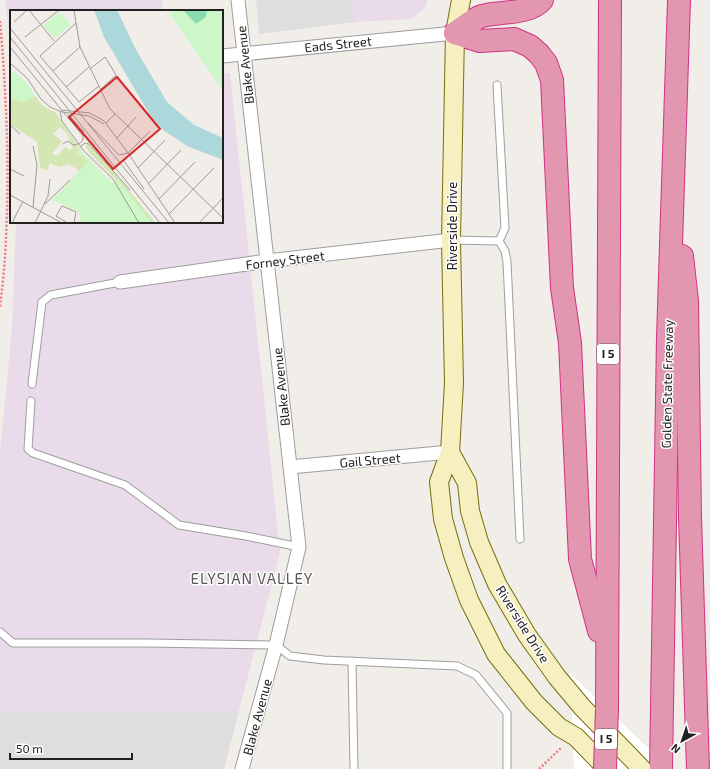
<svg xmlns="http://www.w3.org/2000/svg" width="710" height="769" viewBox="0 0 710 769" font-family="'Exo 2',sans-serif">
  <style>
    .residential { fill: #dfdede }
    .industrial { fill: #e9dbe9 }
    .pier { fill: #fff }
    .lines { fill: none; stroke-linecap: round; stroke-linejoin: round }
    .lane-casing { stroke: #9e9e9e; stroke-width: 9 }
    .street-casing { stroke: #9e9e9e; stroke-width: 15 }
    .secondary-casing { stroke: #746f0c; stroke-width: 20 }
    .highway-casing { stroke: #d13382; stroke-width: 24 }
    .path { stroke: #f1797f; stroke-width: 2.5; stroke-dasharray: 2 2; stroke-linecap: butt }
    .lane { stroke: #fff; stroke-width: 7 }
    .street { stroke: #fff; stroke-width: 13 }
    .secondary { stroke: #f6f0c1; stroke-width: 18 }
    .highway { stroke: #e296b0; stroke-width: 22 }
    .highway-bridge-casing { stroke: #d13382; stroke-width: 24; stroke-linecap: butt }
    .highway-bridge { stroke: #e296b0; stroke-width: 22 }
    .labels { text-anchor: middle; stroke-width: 3; stroke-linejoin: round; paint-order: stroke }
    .shield { fill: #fff; stroke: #646464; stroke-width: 1 }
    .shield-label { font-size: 12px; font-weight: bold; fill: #212121 }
    .street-label { font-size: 13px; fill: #212121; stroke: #fff }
    .quarter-label { font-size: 15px; letter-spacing: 1px; fill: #545454; stroke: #fff }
    .inset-road { fill: none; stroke: #9e9b98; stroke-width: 1 }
    .view { fill: #d62828; fill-opacity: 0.15; stroke: #d62828; stroke-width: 2 }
    .inset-edge { fill: none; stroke: #212121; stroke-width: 2 }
  </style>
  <rect width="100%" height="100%" fill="#f1ede8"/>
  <!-- residential -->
  <g class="residential">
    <path d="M256,0H353L355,22L259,34Z"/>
    <path d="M239,711L224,769H0V712Z"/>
  </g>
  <!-- industrial -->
  <g class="industrial">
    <path d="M5,0H162L163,11H11V46Z"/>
    <path d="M353,0H427L425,8L411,19L355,22Z"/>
    <path d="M230,73L280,552L239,711L0,712V452L12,328L16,222H222V74Z"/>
  </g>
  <!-- pier -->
  <path class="pier" d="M570,673L670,769H574Z"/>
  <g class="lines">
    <!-- lane casing -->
    <g class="lane-casing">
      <g id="lane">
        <path d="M451,240L499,241L505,228L497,85"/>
        <path d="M499,241L505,251L507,262L520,539"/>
        <path d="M32,384L42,302L51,295L120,282"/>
        <path d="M31,401L28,449L33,453L125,485L179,525L246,536L299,547"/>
        <path d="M0,632L13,643H148L276,645L290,656L324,660L457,666L476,675L507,713V769"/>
        <path d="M352,661L354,769"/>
      </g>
    </g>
    <!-- street casing -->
    <g class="street-casing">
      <g id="street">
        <path d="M238,0L299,547L276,645L242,769"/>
        <path d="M222,56L455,33"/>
        <path d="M120,282L267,261L451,240"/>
        <path d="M290,467L450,452"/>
      </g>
    </g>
    <!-- secondary casing -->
    <g class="secondary-casing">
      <g id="secondary">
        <path d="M461,0L455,33L451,240L454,383L450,452L439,482L443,519L454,558L469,600L496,654L534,702L559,727L576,737L607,769"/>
        <path d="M450,452L467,483L470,511L479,542L497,584L527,635L557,677L582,707L642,769"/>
      </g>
    </g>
    <!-- highway casing -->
    <g class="highway-casing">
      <g id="highway">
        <path d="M455,33L480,41L514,39L530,46L539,54L546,63L552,80L562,288L570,343L580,559L599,631"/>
        <path d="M455,33C463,28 473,19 482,16C500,11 529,15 542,0"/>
        <path d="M682,256L687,301L690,517L698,769"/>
        <path d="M607,709L610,0"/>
        <path d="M661,769L668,337L679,0"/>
      </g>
    </g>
    <!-- path -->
    <g class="path">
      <path d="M0,21C7,99 10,178 5,256C4,273 2,290 0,307"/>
      <path d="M539,769L561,748"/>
    </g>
    <!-- lane -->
    <use href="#lane" class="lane"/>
    <!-- street -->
    <use href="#street" class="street"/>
    <!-- secondary -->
    <use href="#secondary" class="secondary"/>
    <!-- highway -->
    <use href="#highway" class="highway"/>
    <!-- highway-bridge casing -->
    <g class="highway-bridge-casing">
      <path id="highway-bridge" d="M605,769L607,709"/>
    </g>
    <!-- highway-bridge -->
    <use href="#highway-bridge" class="highway-bridge"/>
  </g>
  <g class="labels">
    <!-- shield labels -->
    <g class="shield">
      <rect x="597" y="344" width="22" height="20" rx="3"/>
      <rect x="595" y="729" width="22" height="20" rx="3"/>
    </g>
    <g class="shield-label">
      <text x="608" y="358">I 5</text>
      <text x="606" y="743">I 5</text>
    </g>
    <!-- street labels -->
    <g class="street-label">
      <text transform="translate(338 44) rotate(-6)" y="5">Eads Street</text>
      <text transform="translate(245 65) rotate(-96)" y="5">Blake Avenue</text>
      <text transform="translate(452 226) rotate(-90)" y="5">Riverside Drive</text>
      <text transform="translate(285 260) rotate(-7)" y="5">Forney Street</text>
      <text transform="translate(667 384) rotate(-89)" y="5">Golden State Freeway</text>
      <text transform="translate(281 387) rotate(-96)" y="5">Blake Avenue</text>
      <text transform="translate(370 460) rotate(-5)" y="5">Gail Street</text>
      <text transform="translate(523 624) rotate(58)" y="5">Riverside Drive</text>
      <text transform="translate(257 717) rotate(-75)" y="5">Blake Avenue</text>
    </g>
    <!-- quarter labels -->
    <g class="quarter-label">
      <text x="252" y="584">ELYSIAN VALLEY</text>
    </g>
  </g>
  <!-- overview -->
  <g transform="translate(10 10)">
    <rect width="213" height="213" fill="#f1ede8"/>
    <path d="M25,86L32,95L46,103L71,141L80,150L72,213L69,202L43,190L70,161L58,154L49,157L40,153L37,161L30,157L27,132L0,114L2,108L0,106V88L13,92ZM50,117L57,124L63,138L60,140L55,137L48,146L42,144L52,131L43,124ZM78,134L114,174L145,213H132L108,172L79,142L75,135Z" fill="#d4e7b2" fill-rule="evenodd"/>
    <path d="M164,0H213V81L160,4ZM49,2L61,15L45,28L33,15ZM4,61L15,71L25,86L13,92L0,88V66ZM71,141L102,173L108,170L142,213H72L69,202L43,190L78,151L66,142Z" fill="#cdf7c9"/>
    <path d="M197,0L196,7L186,14L174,1Z" fill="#8cdaaf"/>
    <path d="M84,0H107L125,38L157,92L184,115L213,128V150L177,136L153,120L140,105L94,27Z" fill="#acd8db"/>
    <path class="inset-road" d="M19,0L44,31M64,0L70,37L100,99L213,208M4,12L17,0M66,13L30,46L69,92L89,76M0,18L159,213M0,27L150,213M15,27L49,0M0,37L73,126V130L69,134M0,53L17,68L31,89L40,97L52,102L79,106L94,114M80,59L95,47L106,65L90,80M43,61L70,37M56,77L79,57M52,100L80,103L94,111L118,143L165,213M50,101L52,111L73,140L103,169L129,213M58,104L74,122M78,113L109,145L118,143M96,113L105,104M0,115L10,124M107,128L126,107M53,134L58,131L63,135L68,134M71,136L75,133L79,134L120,180M118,143L140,121M114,151L134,179M128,158L155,130M0,159L14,166M138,174L171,140M0,185L52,213M149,189L185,152M35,194L60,170M23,197L27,155L23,136M159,204L204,158M56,212L46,206L52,196L66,202L64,213M2,213L13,191M25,213L38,186L40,169M189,213L213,188"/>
    <path class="view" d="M107,67L150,119L103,159L59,107Z"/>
    <rect width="213" height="213" class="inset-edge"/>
  </g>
  <!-- north arrow -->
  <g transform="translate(682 741) rotate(220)" stroke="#ffffff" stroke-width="3" paint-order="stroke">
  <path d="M0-3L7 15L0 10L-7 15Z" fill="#212121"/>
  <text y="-6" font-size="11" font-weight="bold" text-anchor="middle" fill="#212121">N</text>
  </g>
  <!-- scale -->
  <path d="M10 753v6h122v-6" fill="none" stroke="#212121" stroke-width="2"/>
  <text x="16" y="753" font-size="12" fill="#212121" stroke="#ffffff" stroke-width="3" paint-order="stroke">50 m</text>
</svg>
